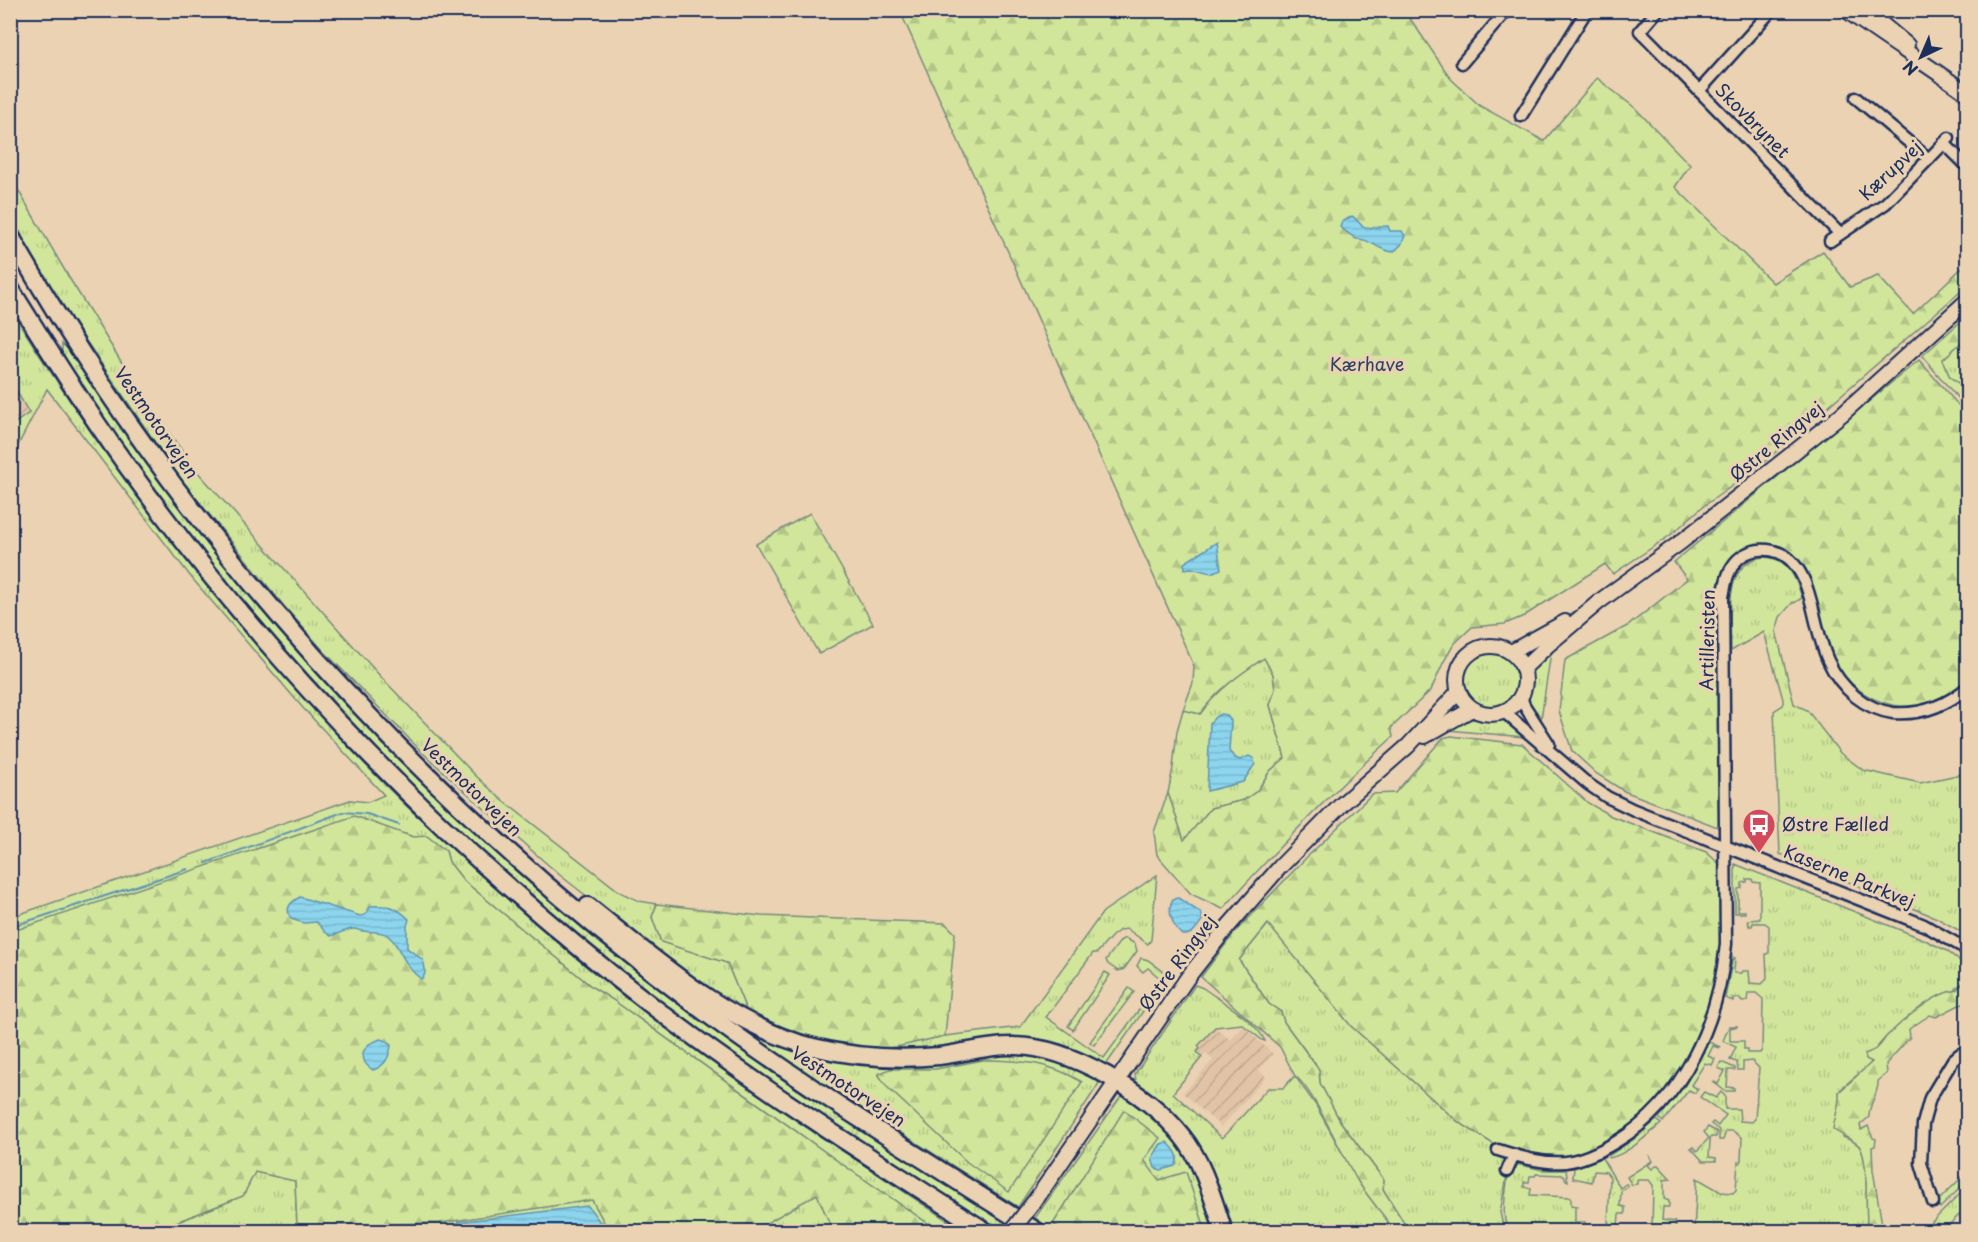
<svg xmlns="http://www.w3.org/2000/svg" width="1978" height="1242" viewBox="0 0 1978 1242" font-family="'Playpen Sans',sans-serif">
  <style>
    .industrial { fill: url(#industrial-furrows) }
    .grass { fill: url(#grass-tufts); stroke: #768a7c; stroke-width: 1.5 }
    .forest { fill: url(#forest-firs); stroke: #768a7c; stroke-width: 1.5 }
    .water { fill: url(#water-rules); stroke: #5f93b4; stroke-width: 1.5 }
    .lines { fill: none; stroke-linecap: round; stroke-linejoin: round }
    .stream { stroke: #5f93b4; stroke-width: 2 }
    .minor-casing { stroke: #1b2f5e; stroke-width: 15 }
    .major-casing { stroke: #1b2f5e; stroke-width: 18 }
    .highway-casing { stroke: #1b2f5e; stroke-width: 21 }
    .minor { stroke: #ead2b2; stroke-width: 10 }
    .major { stroke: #ead2b2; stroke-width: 14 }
    .highway { stroke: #ead2b2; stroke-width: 16 }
    .major-bridge-casing { stroke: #1b2f5e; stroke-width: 18; stroke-linecap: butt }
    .major-bridge { stroke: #ead2b2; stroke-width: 14 }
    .labels { text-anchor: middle; stroke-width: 6; stroke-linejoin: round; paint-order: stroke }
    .street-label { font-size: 18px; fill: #1b2f5e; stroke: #ead2b2 }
    .park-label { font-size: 18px; fill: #2d4164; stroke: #ead2b2 }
    .poi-label { font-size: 18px; fill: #1b2f5e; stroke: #ead2b2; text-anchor: start }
  </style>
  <defs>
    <pattern id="industrial-furrows" width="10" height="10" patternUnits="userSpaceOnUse" patternTransform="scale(1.5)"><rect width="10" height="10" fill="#e1c4a6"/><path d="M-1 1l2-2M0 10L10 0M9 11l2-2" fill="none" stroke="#c0a991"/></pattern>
    <pattern id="grass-tufts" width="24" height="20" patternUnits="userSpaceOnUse" patternTransform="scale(1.5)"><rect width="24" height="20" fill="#d1e69b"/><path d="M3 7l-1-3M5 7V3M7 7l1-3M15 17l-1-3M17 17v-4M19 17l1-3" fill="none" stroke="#b3c688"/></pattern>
    <pattern id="forest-firs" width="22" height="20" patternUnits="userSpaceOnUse" patternTransform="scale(1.5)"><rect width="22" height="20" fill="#d1e69b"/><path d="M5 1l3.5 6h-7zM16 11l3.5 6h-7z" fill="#b3c688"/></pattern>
    <pattern id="water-rules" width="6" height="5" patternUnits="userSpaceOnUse" patternTransform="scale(1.5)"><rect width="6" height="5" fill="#8cd5ed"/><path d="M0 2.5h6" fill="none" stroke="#78b7ce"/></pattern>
  </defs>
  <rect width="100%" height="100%" fill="#ead2b2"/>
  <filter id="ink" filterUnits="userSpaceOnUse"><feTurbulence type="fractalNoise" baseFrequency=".0167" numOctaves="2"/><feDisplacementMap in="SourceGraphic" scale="12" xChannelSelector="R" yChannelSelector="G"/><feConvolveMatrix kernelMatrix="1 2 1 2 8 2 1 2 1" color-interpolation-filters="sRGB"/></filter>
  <g filter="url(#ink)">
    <!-- industrial -->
    <g class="industrial">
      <path d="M10,381L29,413L11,426H10Z"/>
      <path d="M1243,1026L1273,1054L1259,1070L1266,1077L1221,1127L1183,1093L1213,1060L1206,1053L1202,1057L1196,1052L1198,1046L1215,1027L1230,1040Z"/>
    </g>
    <!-- grass -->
    <g class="grass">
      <path d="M10,176L68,276L140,392L195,469L381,677L475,775L501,799L620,892L639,901L657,904L652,917L661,942L727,963L747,1012L714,994L685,973L561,876L499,822L423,753L322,649L284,606L178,476L71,319L11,220Z"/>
      <path d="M11,310C118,483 247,643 389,789C424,824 461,856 498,889C538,925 578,961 621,994C731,1078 848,1154 963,1231H939L839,1162L613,1000L592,987L464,881L449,862L446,851L406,834L16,930L11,979V917L350,800L368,802L384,795L303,708L191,577L47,389L11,459V426L29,413L11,381Z"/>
      <path d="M1967,337V385L1962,386L1950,377L1942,360Z"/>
      <path d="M62,344L74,354L215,548L555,900L1009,1220L1001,1231L850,1138L757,1075L608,965L464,839L345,721L203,557L103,420L62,357Z"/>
      <path d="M1763,557C1787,557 1796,577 1802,598L1794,603L1793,602L1780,617L1776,631L1794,704L1807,710L1840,753L1863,770L1920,783L1967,773V935L1937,918L1780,854L1774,711L1783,705V699L1764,632L1731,651C1731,620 1721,563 1763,557Z"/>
      <path d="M1549,649L1551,652L1540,725L1528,697L1532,668Z"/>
      <circle cx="1491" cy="680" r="26"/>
      <path d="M1264,658L1273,674L1275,689L1270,705L1285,758L1270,771L1257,791L1244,800L1211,808L1184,841L1168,793L1173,768L1177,731L1183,710L1200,714C1217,690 1240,674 1264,658Z"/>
      <path d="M1474,719L1508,720L1525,737L1447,730L1466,720Z"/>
      <path d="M1735,864L1923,939L1947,951L1967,967V980L1956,988L1955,991C1937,991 1883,1035 1875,1051C1872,1056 1874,1059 1870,1064C1861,1074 1847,1081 1839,1092L1843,1137C1848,1139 1855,1141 1859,1146C1871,1163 1864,1210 1868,1231L1694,1232L1697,1178L1721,1192L1733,1193L1736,1190L1738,1162L1740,1163L1741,1160L1742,1138L1733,1131H1726L1723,1140H1719V1130L1711,1124L1713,1122L1718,1126L1726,1115L1700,1097L1704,1092L1716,1098L1721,1092L1725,1096V1109H1739L1740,1121L1752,1122L1755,1119L1759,1068L1752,1061L1743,1062V1070H1738L1737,1062L1730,1060L1736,1047L1723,1041L1729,1026H1738L1730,1028V1041H1744V1049H1747V1053H1760L1762,1050L1763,999L1756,993H1748L1747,1001L1742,1002L1739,998H1733V1001L1725,998L1733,957L1735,958L1734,973H1742L1743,971H1749L1750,983L1762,984L1767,979L1766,954L1769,953V926L1765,923H1753L1752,926H1749L1748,920L1760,919V883L1753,882L1752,879H1747V882L1742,883V888L1738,889V911H1745V913H1735Z"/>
      <path d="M1768,868L1927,932L1967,957V959L1945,943L1925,933L1767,870Z"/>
      <path d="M1157,875L1151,940L1148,944L1127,929L1120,930L1112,936L1097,953H1093L1046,1017L1104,1058L1161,979L1148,968L1143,972L1137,966L1141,958L1148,960L1168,975L1106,1065C1087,1055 1067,1044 1046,1040C1014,1033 981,1042 949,1046C926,1048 903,1049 880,1049L945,1036L1020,1027L1103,912Z"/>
      <path d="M1269,923L1351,1026L1457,1121L1498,1147L1507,1161L1506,1182L1500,1212L1504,1231H1409L1383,1189L1384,1180L1340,1121L1320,1083L1319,1069L1284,1022L1281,1012L1269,1004L1239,960Z"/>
      <path d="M1125,938L1135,944L1137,951L1124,969L1118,971L1108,964L1106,960L1121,940Z"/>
      <path d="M1105,972L1110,975L1073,1030L1068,1026Z"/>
      <path d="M1195,985L1203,988C1221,1001 1256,1021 1265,1041L1262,1040L1242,1024L1215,1027L1198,1046L1200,1048L1197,1052L1202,1057L1173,1093L1222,1138L1268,1088H1283L1295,1076L1315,1104L1359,1183L1395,1231H1231L1213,1178L1137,1087L1135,1074Z"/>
      <path d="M1129,988L1134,992L1094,1045L1090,1042Z"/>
      <path d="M717,1011L809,1050L993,1051L1053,1055L1099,1079L1098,1085L1018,1207L817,1080Z"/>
      <path d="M1709,1042L1720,1047L1719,1048L1713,1046L1708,1056L1715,1059L1712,1065L1705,1063L1691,1085L1698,1089L1695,1093L1689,1090L1663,1122L1659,1118L1685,1085Z"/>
      <path d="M1721,1062L1735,1068V1070H1728L1727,1087L1734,1088V1091H1725L1712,1081L1718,1084L1725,1071L1718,1068Z"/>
      <path d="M1122,1095L1160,1120L1191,1159L1219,1231H1054L1035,1218Z"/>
      <path d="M1657,1120L1661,1124C1645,1137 1628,1154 1609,1158L1608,1156L1633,1140Z"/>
      <path d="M1708,1127L1717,1132L1716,1137H1711L1710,1140L1709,1157L1716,1158V1161H1703L1691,1148L1693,1147L1697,1151L1709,1138L1704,1132Z"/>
      <path d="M1649,1155L1653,1161L1648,1165L1652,1169L1658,1165L1671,1179L1664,1180V1199L1669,1201V1207H1663L1662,1220L1675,1222L1677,1231H1652L1653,1185L1649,1180H1637V1184L1632,1185L1627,1177L1652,1161Z"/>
      <path d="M1602,1158L1620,1188L1626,1184L1628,1186L1621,1191L1620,1206L1625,1207V1214H1619L1618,1227L1629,1228V1231H1606L1608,1226L1610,1177L1606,1172L1594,1171L1592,1182L1573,1178L1574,1168Z"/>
      <path d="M1516,1164L1543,1170H1566L1568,1181L1566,1180L1564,1175L1536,1174L1535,1176H1530L1529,1182H1524V1187L1531,1188L1530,1195L1569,1197L1571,1199V1205L1577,1206L1575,1207V1222H1585V1228L1590,1231L1508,1232C1500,1211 1507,1192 1508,1171Z"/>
      <path d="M255,1172L295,1181L297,1226L592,1200L609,1231L153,1232L243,1196Z"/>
      <path d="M1967,1172V1181L1940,1208L1936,1203Z"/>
      <path d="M1967,1187V1207L1943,1231H1932L1928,1226Z"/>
      <path d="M817,1193L832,1229L830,1232H705L765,1224Z"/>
    </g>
    <!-- forest -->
    <g class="forest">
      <path d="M900,11H1405L1451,79L1480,106L1544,141L1597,78L1635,108L1690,165L1675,187L1773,283L1823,251L1850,287L1878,276L1913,314L1967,263V286L1757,468L1701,508L1672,534L1613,574L1605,564L1524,616L1505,624L1472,627L1454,644L1444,661L1431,690L1391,728L1393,737C1333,791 1277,848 1223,909L1191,894L1157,855L1154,832L1168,793L1184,840L1211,808L1244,800L1257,791L1270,771L1285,758L1270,705L1275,689L1273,674L1264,658C1240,674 1217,690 1200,714L1183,710L1193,683L1194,666Z"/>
      <path d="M1967,316V337L1942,360L1950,377L1962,386L1967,385V409L1922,356Z"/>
      <path d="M1919,360L1967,415L1968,678C1952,695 1933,708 1909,707C1885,706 1860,696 1845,676C1840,670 1835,661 1831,653C1818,622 1810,536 1761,544C1738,548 1732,559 1722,578L1720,828L1624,791L1597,774L1572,751L1559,711L1565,660L1629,625L1687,579L1674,562Z"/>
      <path d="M810,513L873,624L819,654L756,544Z"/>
      <path d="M1451,736L1522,744L1588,803L1611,816L1706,852L1723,867L1722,949L1707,1016L1691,1052L1669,1088L1643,1117L1587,1152L1562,1157L1532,1155L1498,1147L1457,1121L1351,1026L1268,924L1239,960L1269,1004L1281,1012L1284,1022L1319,1070L1320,1083L1340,1121L1384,1180L1383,1189L1409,1231H1395C1384,1215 1370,1200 1359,1183C1344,1161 1314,1089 1295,1076L1280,1047L1201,977L1235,932L1306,858L1372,794L1395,793L1443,738Z"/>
      <path d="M354,816L413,837L427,836L446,851L449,862L464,881L592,987L613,1000L839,1162L939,1231L832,1229L817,1194L765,1224L705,1232L609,1231L592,1200L440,1223L297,1226L295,1181L255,1172L243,1196L153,1231L11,1232L10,979L16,930Z"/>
      <path d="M657,904L761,916L945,923L955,933L945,1036C924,1040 902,1047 881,1049C839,1054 784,1030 747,1012L727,963L661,942L652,917Z"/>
      <path d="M1966,981L1967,982V1001L1936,1017L1930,1015L1909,1029L1910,1037L1886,1064L1887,1073L1878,1081C1879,1094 1868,1104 1869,1117L1860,1125L1861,1130L1868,1126L1873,1138L1876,1139L1875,1146L1872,1147L1873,1170L1883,1231H1868C1864,1209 1870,1165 1860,1147C1856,1141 1840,1135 1833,1129C1835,1116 1840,1105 1839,1092L1872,1062L1866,1059L1865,1054C1869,1052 1873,1051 1877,1048C1881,1045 1883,1041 1886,1037C1900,1023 1936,991 1955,991Z"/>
      <path d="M983,1060C1022,1061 1047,1061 1082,1082L1009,1192L967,1162L887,1087L878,1074L890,1069H936Z"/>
      <path d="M1124,1110L1160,1138L1144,1160L1159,1180L1186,1172L1206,1231H1065L1053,1224Z"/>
    </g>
    <!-- water -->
    <g class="water">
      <path d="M1352,216C1357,219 1358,223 1363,226C1369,230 1381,226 1388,226L1390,231H1402L1405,236L1401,245L1393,252C1378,251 1370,238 1356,239L1340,227L1342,222Z"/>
      <path d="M1217,542L1221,569L1211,573L1191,568L1185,569L1184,563Z"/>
      <path d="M1221,714L1227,715L1231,721L1229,751L1235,758L1240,760L1249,756L1253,758L1255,764L1243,782L1207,791L1210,723L1215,717Z"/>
      <path d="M300,897L360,916L365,915L371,906C390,905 395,906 409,919L407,926V948L423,960C425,967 427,975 421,979C408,970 404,958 396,945C386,929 379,933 363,931C361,931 356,929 354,929C347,929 338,934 331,936L325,932L317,922L304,923L291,919C285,908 289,903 300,897Z"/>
      <path d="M1178,898L1201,913L1203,919C1197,927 1193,936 1182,935C1173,927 1166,910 1173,899Z"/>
      <path d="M380,1039L387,1041L391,1046C389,1058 385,1066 373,1070C365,1065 363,1061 363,1052L369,1044Z"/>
      <path d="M1167,1142C1175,1150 1181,1155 1175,1166L1161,1170L1155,1168L1152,1158L1161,1144Z"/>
      <path d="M588,1206L605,1229L603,1231H454L458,1222Z"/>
    </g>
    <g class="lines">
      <!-- stream -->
      <g class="stream">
        <path d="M950,10L952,13"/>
        <path d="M206,863L343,812L367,814L399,825"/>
        <path d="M10,927L188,869"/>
      </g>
      <!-- minor casing -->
      <g class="minor-casing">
        <g id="minor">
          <path d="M1658,10L1640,31L1840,234"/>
          <path d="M1462,63L1507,10"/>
          <path d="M1699,91L1772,10"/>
          <path d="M1856,98L1929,159"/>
          <path d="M1521,116L1587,10"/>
          <path d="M1944,143L1968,167"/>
          <path d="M1830,241L1886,203L1949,138"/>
          <path d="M1521,696L1524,705L1549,744"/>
          <path d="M1504,712L1588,784L1607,797L1634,810L1924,925L1968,950"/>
          <path d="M1498,1150C1520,1157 1542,1164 1565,1162C1583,1160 1601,1151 1616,1142C1684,1101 1719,1020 1726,944L1723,597C1725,587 1726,576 1732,567C1745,545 1778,544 1794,564C1804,575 1808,591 1812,605C1821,641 1825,672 1856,697C1866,705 1880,711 1893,713C1922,715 1946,706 1968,687"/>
          <path d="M1507,1171L1514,1155"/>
          <path d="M1933,1202L1921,1163L1923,1124L1930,1098L1953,1060L1960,1054L1968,1055"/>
        </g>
      </g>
      <!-- major casing -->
      <g class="major-casing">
        <g id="major">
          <path d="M1846,10C1886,39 1928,65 1968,94"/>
          <path d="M1865,10L1907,45"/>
          <circle cx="1491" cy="680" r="34"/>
          <path d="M1511,652L1565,622"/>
          <path d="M1523,669L1548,645L1600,601L1681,542L1842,414L1968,300"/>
          <path d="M1425,736L1472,709"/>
          <path d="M1039,1195L1188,977L1225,930L1280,867L1342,804L1408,746L1459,691"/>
        </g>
      </g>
      <!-- highway casing -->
      <g class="highway-casing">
        <g id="highway">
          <path d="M10,235C181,536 421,800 698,1007C806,1088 923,1159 1038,1232"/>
          <path d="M10,288C47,347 83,405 124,462C272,668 453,853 655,1008C761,1089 874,1160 987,1232"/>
          <path d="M588,906C655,959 729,1026 813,1047C854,1057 896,1060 939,1056C964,1053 990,1045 1015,1046C1071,1047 1148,1093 1182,1136C1204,1163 1213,1200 1224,1232"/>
        </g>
      </g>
      <!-- minor -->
      <use href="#minor" class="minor"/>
      <!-- major -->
      <use href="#major" class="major"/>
      <!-- highway -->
      <use href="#highway" class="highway"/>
      <!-- major-bridge casing -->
      <g class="major-bridge-casing">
        <path id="major-bridge" d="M1011,1232L1039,1195"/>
      </g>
      <!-- major-bridge -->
      <use href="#major-bridge" class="major-bridge"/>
    </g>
  </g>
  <!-- icons -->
  <defs>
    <g id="bus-pin" transform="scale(1.725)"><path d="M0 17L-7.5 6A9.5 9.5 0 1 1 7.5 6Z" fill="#d1495b" stroke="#ead2b2"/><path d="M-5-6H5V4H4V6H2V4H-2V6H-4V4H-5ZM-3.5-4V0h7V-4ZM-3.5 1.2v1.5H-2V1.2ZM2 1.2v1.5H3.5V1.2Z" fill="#fff"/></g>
  </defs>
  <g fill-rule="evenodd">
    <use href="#bus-pin" x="1759" y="825"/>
  </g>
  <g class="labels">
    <!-- street labels -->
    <g class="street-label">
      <text transform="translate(1752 121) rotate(45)" y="6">Skovbrynet</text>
      <text transform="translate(1891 171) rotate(-43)" y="6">Kærupvej</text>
      <text transform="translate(156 423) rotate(55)" y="6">Vestmotorvejen</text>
      <text transform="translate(1777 442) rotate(-39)" y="6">Østre Ringvej</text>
      <text transform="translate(1708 640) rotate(-89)" y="6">Artilleristen</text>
      <text transform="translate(471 788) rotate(44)" y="6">Vestmotorvejen</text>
      <text transform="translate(1849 877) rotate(22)" y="6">Kaserne Parkvej</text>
      <text transform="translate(1178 963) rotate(-53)" y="6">Østre Ringvej</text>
      <text transform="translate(848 1087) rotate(33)" y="6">Vestmotorvejen</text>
    </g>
    <!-- park labels -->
    <g class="park-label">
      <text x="1367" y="371">Kærhave</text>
    </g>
    <!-- poi labels -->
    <g class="poi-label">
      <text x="1782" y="831">Østre Fælled</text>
    </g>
  </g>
  <!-- margin -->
  <rect width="1978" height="1242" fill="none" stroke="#ead2b2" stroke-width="36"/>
  <rect x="18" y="18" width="1942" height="1206" fill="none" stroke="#1b2f5e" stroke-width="2" filter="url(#ink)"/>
  <!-- north arrow -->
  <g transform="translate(1921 57) rotate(224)" stroke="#ead2b2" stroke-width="4.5" paint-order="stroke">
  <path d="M0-4.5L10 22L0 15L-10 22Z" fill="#1b2f5e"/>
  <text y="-9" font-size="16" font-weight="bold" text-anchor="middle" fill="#1b2f5e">N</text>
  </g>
</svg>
